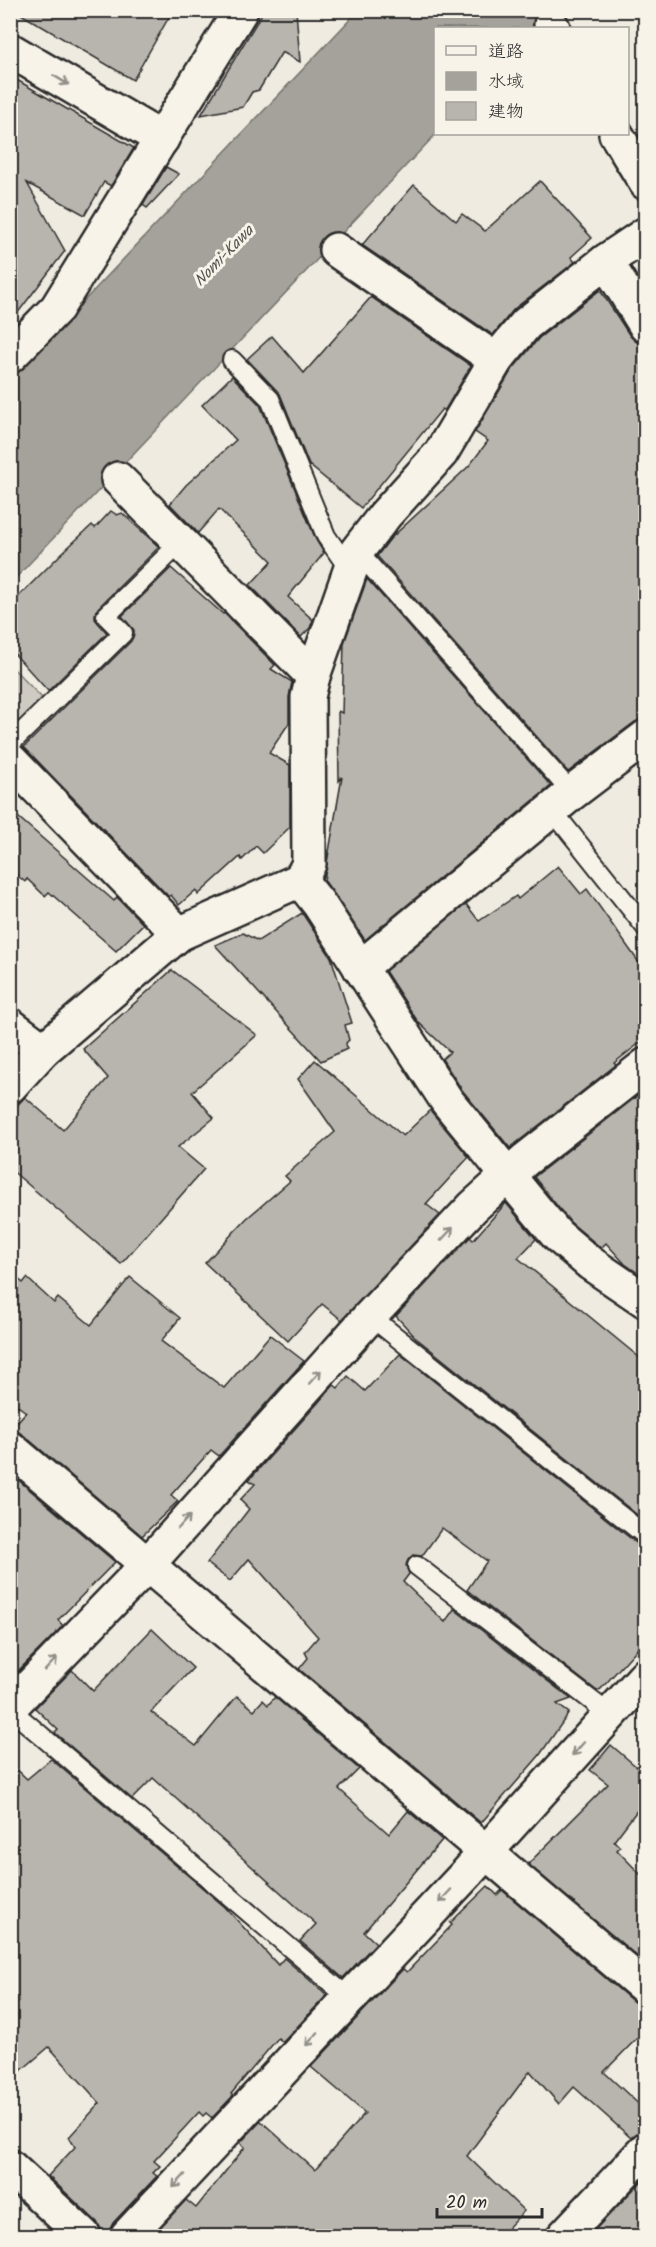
<svg xmlns="http://www.w3.org/2000/svg" width="656" height="2247" viewBox="0 0 656 2247" font-family="Kalam,'Klee One',sans-serif">
  <style>
    .green { fill: #cfcbc2; stroke: #7d7b76; stroke-width: 1.5 }
    .water { fill: #a4a29a; stroke: #74726e; stroke-width: 1.5 }
    .building { fill: #b8b5ae; stroke: #2b2b2b; stroke-width: 1.5 }
    .lines { fill: none; stroke-linecap: round; stroke-linejoin: round }
    .service-casing { stroke: #2b2b2b; stroke-width: 22 }
    .minor-casing { stroke: #2b2b2b; stroke-width: 38 }
    .tertiary-casing { stroke: #2b2b2b; stroke-width: 38 }
    .service { stroke: #f7f3e8; stroke-width: 18 }
    .minor { stroke: #f7f3e8; stroke-width: 33 }
    .tertiary { stroke: #f7f3e8; stroke-width: 33 }
    .oneway { stroke: #918f8a }
    .labels { text-anchor: middle; stroke-width: 6; stroke-linejoin: round; paint-order: stroke }
    .water-label { font-size: 16px; font-style: italic; fill: #555552; stroke: #f7f3e8 }
  </style>
  <rect width="100%" height="100%" fill="#efebe0"/>
  <filter id="ink" filterUnits="userSpaceOnUse"><feTurbulence type="fractalNoise" baseFrequency=".0167" numOctaves="2"/><feDisplacementMap in="SourceGraphic" scale="12" xChannelSelector="R" yChannelSelector="G"/><feConvolveMatrix kernelMatrix="1 2 1 2 8 2 1 2 1" color-interpolation-filters="sRGB"/></filter>
  <g filter="url(#ink)">
    <!-- green -->
    <path class="green" d="M11,666L42,698L11,729V665Z"/>
    <!-- water -->
    <path class="water" d="M358,11H553L536,28H436V134L11,583L10,379Z"/>
    <!-- building -->
    <g class="building">
      <path d="M14,10H173L133,80Z"/>
      <path d="M264,10H296L300,62L282,52L259,90L252,92L243,107L201,115Z"/>
      <path d="M10,76L134,148L111,186L104,182L85,215L27,183L65,251L10,323Z"/>
      <path d="M166,167L179,174L147,208L143,205Z"/>
      <path d="M540,181L592,238L571,257L575,262L514,309L493,335L362,245L414,185L456,221L462,214L485,231Z"/>
      <path d="M600,290L630,336L637,342L645,345V719L635,722L568,772L377,556L390,539L469,466L488,441L475,432L511,371L539,338Z"/>
      <path d="M371,297L471,366L445,410L442,409L361,508L309,465L280,394L247,359L272,336L304,373Z"/>
      <path d="M232,376L260,405L316,540L324,553L288,597L313,620L310,628L301,637L250,585L272,561L219,509L198,533L170,504L186,485L236,440L202,405Z"/>
      <path d="M111,511L117,515L122,513L159,547L98,608L95,614V619L107,633L48,691L10,649V605L62,553L92,525L95,528Z"/>
      <path d="M171,568L223,614L224,613L275,665L271,669L292,682L289,697V723L269,753L290,765V827L263,853L256,846L242,860L240,857L198,895L196,890L179,905L171,895L169,897L24,747L131,641L134,635V630L122,616Z"/>
      <path d="M367,579L551,786L365,940L324,880L342,777L339,781L338,711L342,713L344,643Z"/>
      <path d="M10,810L114,901L117,897L143,924L116,951L49,892L45,896L27,879L25,882L10,869Z"/>
      <path d="M558,866L581,894L587,889L645,971V1039L614,1063L616,1065L510,1148L462,1090L442,1059L450,1052L418,1022L385,971L466,904L479,921L516,896L518,899Z"/>
      <path d="M302,913L331,957L352,1023L345,1025L349,1040L346,1043L347,1049L321,1061L215,945L243,933L258,941Z"/>
      <path d="M172,970L257,1035L192,1092L214,1118L178,1147L204,1169L121,1264L10,1169V1113L25,1097L63,1130L108,1078L83,1049Z"/>
      <path d="M315,1060L403,1136L430,1110L469,1157L426,1204L440,1215L342,1320L322,1304L288,1341L205,1263L246,1219L290,1181L285,1176L335,1132L298,1079Z"/>
      <path d="M641,1093L645,1098V1278L625,1264L606,1243L601,1248L570,1222L534,1177Z"/>
      <path d="M506,1203L536,1239L518,1258L645,1362V1521L416,1338L396,1316L470,1237L473,1240Z"/>
      <path d="M10,1272L23,1283L27,1278L54,1303L58,1298L91,1325L130,1277L180,1318L161,1341L224,1388L270,1335L304,1361L219,1456L211,1450L171,1495L178,1501L142,1536L22,1434L10,1430L26,1412L10,1400Z"/>
      <path d="M400,1354L639,1545L645,1547V1640L601,1689L597,1691L467,1590L487,1561L442,1528L422,1556L413,1555L408,1560L406,1565L409,1574L403,1582L445,1622L454,1609L571,1699L557,1704L569,1713L539,1756L481,1823L299,1669L308,1658L305,1652L318,1637L249,1559L230,1581L207,1563L249,1509L240,1500L255,1484L249,1480L334,1385L338,1388L348,1376L365,1391Z"/>
      <path d="M10,1473L115,1562L58,1620L63,1626L10,1679Z"/>
      <path d="M152,1629L193,1668L151,1712L196,1746L237,1696L254,1710L263,1700L268,1705L275,1697L359,1769L339,1789L389,1834L408,1811L442,1840L364,1932L376,1943L343,1978L300,1941L316,1924L153,1778L132,1799L55,1733L58,1730L35,1708L72,1670L93,1691Z"/>
      <path d="M611,1745L645,1774V1800L614,1841L620,1847L617,1850L645,1879V1963L528,1864L608,1784L590,1770Z"/>
      <path d="M51,1759L225,1907L278,1965L284,1958L327,1995L283,2042L278,2038L231,2094L233,2096L212,2118L206,2113L203,2116L199,2112L154,2161L160,2166L153,2173L157,2176L113,2223L109,2231V2236L102,2231L97,2222L48,2176L75,2147L69,2137L100,2103L49,2047L10,2080V1763L27,1779Z"/>
      <path d="M488,1886L497,1895L502,1890L634,2002L645,2006V2030L604,2072L645,2110V2131H640L631,2138L574,2087L559,2104L530,2071L467,2156L524,2211L500,2236H152L186,2200L196,2208L245,2147L240,2143L261,2121L315,2170L365,2113L311,2067L403,1969L407,1972L452,1925L450,1923Z"/>
      <path d="M645,2178V2236H589L627,2196Z"/>
    </g>
    <g class="lines">
      <!-- service casing -->
      <g class="service-casing">
        <g id="service">
          <path d="M232,360L270,399L326,536L351,572"/>
          <path d="M357,551L572,793"/>
          <path d="M10,744L123,633L106,616L182,541"/>
          <path d="M552,810L646,928"/>
          <path d="M370,1316L646,1536"/>
          <path d="M417,1566L609,1714"/>
          <path d="M10,1709L350,1999"/>
        </g>
      </g>
      <!-- minor casing -->
      <g class="minor-casing">
        <g id="minor">
          <path d="M551,25L553,28"/>
          <path d="M10,50L162,139"/>
          <path d="M616,134L646,183"/>
          <path d="M336,250L496,360"/>
          <path d="M606,261L646,326"/>
          <path d="M10,356L57,308L241,10"/>
          <path d="M118,479L313,676"/>
          <path d="M10,760L179,934"/>
          <path d="M300,880L319,904L447,1101L523,1194L557,1235L590,1263L646,1301"/>
          <path d="M360,968L572,793L646,737"/>
          <path d="M10,1025L43,1050"/>
          <path d="M10,1448L646,1988"/>
          <path d="M10,1707L148,1564L370,1316L473,1207L525,1160L646,1065"/>
          <path d="M10,2167L84,2236"/>
          <path d="M127,2236L467,1873L646,1675"/>
          <path d="M564,2236L646,2149"/>
        </g>
      </g>
      <!-- tertiary casing -->
      <g class="tertiary-casing">
        <path id="tertiary" d="M10,1086L43,1050L179,934L300,880L309,864L308,697L313,676L357,551L385,515L441,453L496,360L526,324L606,261L646,234"/>
      </g>
      <!-- service -->
      <use href="#service" class="service"/>
      <!-- minor -->
      <use href="#minor" class="minor"/>
      <!-- tertiary -->
      <use href="#tertiary" class="tertiary"/>
    </g>
    <!-- one-way arrows -->
    <defs><path id="oneway-shaft" d="M-6 0H5M1.5-3L5.5 0L1.5 3" fill="none" stroke-width="1.6" stroke-linecap="round" stroke-linejoin="round" transform="scale(1.5)"/></defs>
    <g class="oneway">
      <use href="#oneway-shaft" transform="translate(61 80) rotate(31)"/>
      <use href="#oneway-shaft" transform="translate(447 1234) rotate(-47)"/>
      <use href="#oneway-shaft" transform="translate(315 1377) rotate(-48)"/>
      <use href="#oneway-shaft" transform="translate(184 1522) rotate(-48)"/>
      <use href="#oneway-shaft" transform="translate(51 1664) rotate(-47)"/>
      <use href="#oneway-shaft" transform="translate(578 1749) rotate(132)"/>
      <use href="#oneway-shaft" transform="translate(445 1896) rotate(133)"/>
      <use href="#oneway-shaft" transform="translate(312 2039) rotate(133)"/>
      <use href="#oneway-shaft" transform="translate(179 2181) rotate(133)"/>
    </g>
  </g>
  <g class="labels">
    <!-- water labels -->
    <g class="water-label">
      <text transform="translate(223 255) rotate(-46)" y="6">Nomi-Kawa</text>
    </g>
  </g>
  <!-- margin -->
  <rect width="656" height="2247" fill="none" stroke="#f7f3e8" stroke-width="36"/>
  <rect x="18" y="18" width="620" height="2211" fill="none" stroke="#2b2b2b" stroke-width="2" filter="url(#ink)"/>
  <!-- legend -->
  <rect x="434" y="27" width="195" height="108" fill="#f7f3e8" stroke="#a5a39c" stroke-width="1.5"/>
  <rect x="446" y="46" width="30" height="9" fill="#f7f3e8" stroke="#a5a39c" stroke-width="1.5"/>
  <text x="488" y="57" font-size="18" fill="#2b2b2b">道路</text>
  <rect x="446" y="72" width="30" height="18" fill="#a4a29a" stroke="#a5a39c" stroke-width="1.5"/>
  <text x="488" y="87" font-size="18" fill="#2b2b2b">水域</text>
  <rect x="446" y="102" width="30" height="18" fill="#b8b5ae" stroke="#a5a39c" stroke-width="1.5"/>
  <text x="488" y="117" font-size="18" fill="#2b2b2b">建物</text>
  <!-- scale -->
  <path d="M437 2208v9h105v-9" fill="none" stroke="#2b2b2b" stroke-width="3"/>
  <text x="446" y="2208" font-size="18" fill="#2b2b2b" stroke="#f7f3e8" stroke-width="4.5" paint-order="stroke">20 m</text>
</svg>
